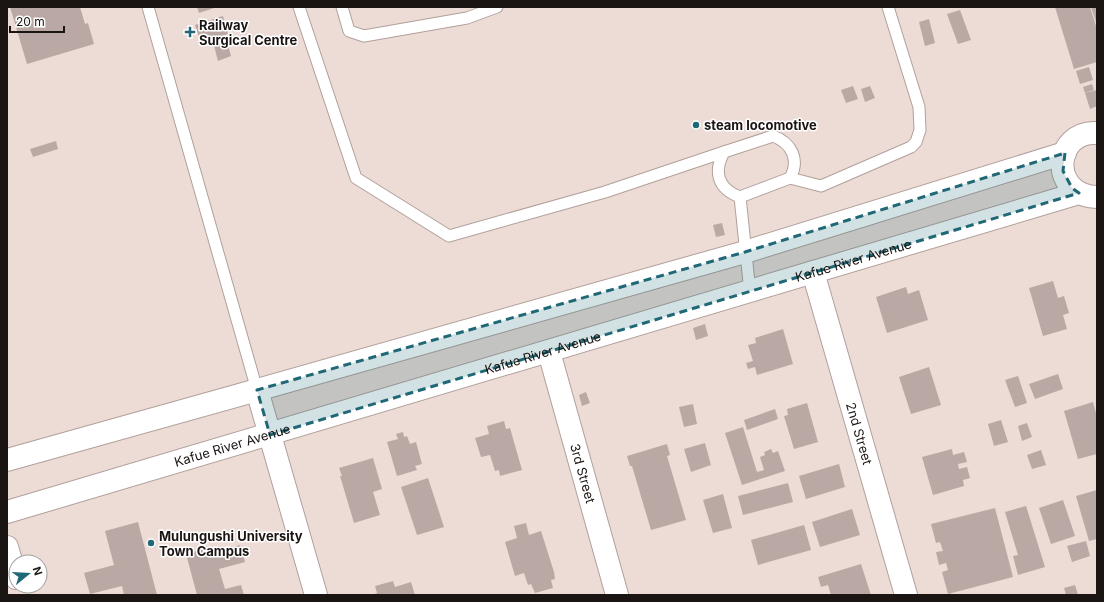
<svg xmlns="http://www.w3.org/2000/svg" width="1104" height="602" viewBox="0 0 1104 602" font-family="Inter,sans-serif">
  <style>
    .building { fill: #baa8a4 }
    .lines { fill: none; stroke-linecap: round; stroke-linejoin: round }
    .service-casing { stroke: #b1a09b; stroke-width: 13 }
    .minor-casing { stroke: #b1a09b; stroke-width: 24 }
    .tertiary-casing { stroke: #b1a09b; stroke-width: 24 }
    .service { stroke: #fff; stroke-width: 11 }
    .minor { stroke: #fff; stroke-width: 22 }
    .tertiary { stroke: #fff; stroke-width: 22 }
    .marked { fill: #206875; fill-opacity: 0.2; stroke: #206875; stroke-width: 3; stroke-dasharray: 8 5; stroke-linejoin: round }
    .poi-dot { fill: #206875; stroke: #fff; stroke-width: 1.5 }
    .labels { text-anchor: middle; stroke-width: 3; stroke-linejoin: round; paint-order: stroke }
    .poi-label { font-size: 13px; font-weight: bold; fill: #1a1412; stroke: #fff; text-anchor: start }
    .street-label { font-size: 13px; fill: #1a1412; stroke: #fff }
  </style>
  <rect width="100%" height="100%" fill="#eddbd6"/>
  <!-- building -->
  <g class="building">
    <path d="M10,7H80L85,24L88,23L94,44L27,64Z"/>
    <path d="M197,7H217L199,13Z"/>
    <path d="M1055,7H1090L1097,29V62L1074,69Z"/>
    <path d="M1091,7H1097V25Z"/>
    <path d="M960,10L971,40L958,44L947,14Z"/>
    <path d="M223,16L228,34L201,43L195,25Z"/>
    <path d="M929,19L935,43L925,46L919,22Z"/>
    <path d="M227,42L231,56L218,61L214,46Z"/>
    <path d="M1089,67L1093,80L1080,84L1076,71Z"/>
    <path d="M1092,84L1094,90L1085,93L1083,87Z"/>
    <path d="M853,86L858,99L846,103L841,90Z"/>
    <path d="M870,86L875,98L865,102L861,89Z"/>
    <path d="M1097,90V106L1090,109L1085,93Z"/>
    <path d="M56,141L58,149L33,157L30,149Z"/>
    <path d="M722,223L725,235L716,237L713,225Z"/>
    <path d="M1053,281L1058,298L1064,296L1069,313L1063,315L1067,329L1043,336L1029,288Z"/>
    <path d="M906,287L908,294L919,290L928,320L887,333L876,297Z"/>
    <path d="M705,324L708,336L696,340L693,328Z"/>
    <path d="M783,329L793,364L757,375L755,367L748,369L746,363L753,361L748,345L756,343L755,338Z"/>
    <path d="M929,367L941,405L911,414L899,377Z"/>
    <path d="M1058,374L1063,389L1035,399L1029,384Z"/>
    <path d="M1018,376L1027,403L1015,407L1005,380Z"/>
    <path d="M586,392L590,403L582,406L579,395Z"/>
    <path d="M1093,402L1097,417V454L1078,459L1064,411Z"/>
    <path d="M807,403L818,442L794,449L784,416L788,415L787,409Z"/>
    <path d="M693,404L697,424L684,427L679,407Z"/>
    <path d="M775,409L778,419L747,430L744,420Z"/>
    <path d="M1001,420L1008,442L994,446L988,424Z"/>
    <path d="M504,421L506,429L510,428L522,470L500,476L499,470L495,471L490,455L481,457L475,438L489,434L487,426Z"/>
    <path d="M1027,423L1032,437L1022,441L1018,426Z"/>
    <path d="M743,427L757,472L764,470L760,457L765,455L764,452L771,449L773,453L778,451L785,471L742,485L725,433Z"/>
    <path d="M403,432L404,437L407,436L410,444L416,442L422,464L415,466L417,470L397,476L387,442L398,439L396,434Z"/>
    <path d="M705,443L711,465L691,472L684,449Z"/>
    <path d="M667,444L670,455L667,456L686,520L651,530L632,466H630L627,456Z"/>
    <path d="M952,449L953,455L964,452L967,462L958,464L959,469L967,467L970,478L963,480L964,486L933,495L922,457Z"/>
    <path d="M1041,450L1046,465L1032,469L1027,455Z"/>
    <path d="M373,458L382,489L373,492L380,515L354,523L340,476H342L339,468Z"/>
    <path d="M839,464L845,487L806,499L799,476Z"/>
    <path d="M428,478L444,527L417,535L401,487Z"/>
    <path d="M788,483L793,502L743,515L738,496Z"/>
    <path d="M1097,490V539L1089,541L1076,496Z"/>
    <path d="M723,494L732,528L713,533L703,500Z"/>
    <path d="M1063,500L1075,536L1051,544L1039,508Z"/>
    <path d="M1026,506L1045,567L1018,575L1013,556L1018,555L1005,512Z"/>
    <path d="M995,508L1013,577L948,594L942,572L948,570L946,563L939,565L936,552L943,551L940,542L936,543L931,524Z"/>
    <path d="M852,509L860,535L820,547L812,522Z"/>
    <path d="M138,522L157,595H124L122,586L90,594L84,573L114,565L105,531Z"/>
    <path d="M526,523L529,535L541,531L554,572L555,579L551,580L553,588L535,593L531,584L528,585L524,573L515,576L505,542L517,538L514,526Z"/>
    <path d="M804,525L811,550L758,565L751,540Z"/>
    <path d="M1086,541L1090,556L1072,562L1067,546Z"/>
    <path d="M240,545L245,562L219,569L225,589L241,585L244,595H197L186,554L211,547L213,553Z"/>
    <path d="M861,564L871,595H831L828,585L821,587L818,577Z"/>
    <path d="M393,581L395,587L411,582L415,595H372L377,593L375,586Z"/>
    <path d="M1075,585L1078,595H1066L1064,588Z"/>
  </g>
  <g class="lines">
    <!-- service casing -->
    <g class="service-casing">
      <g id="service">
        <path d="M148,7L257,390"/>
        <path d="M299,7L356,178L449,236L605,192L724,152"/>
        <path d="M342,7L349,31L364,36L467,18L497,7"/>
        <path d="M790,178C800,160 792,143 773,136L724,152C713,172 718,189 740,197L790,178L821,186L911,147L916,142L920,130L919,107L888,7"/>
        <path d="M740,197L750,292"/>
      </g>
    </g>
    <!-- minor casing -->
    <g class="minor-casing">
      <g id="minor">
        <path id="s1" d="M813,272L906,595"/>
        <path id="s2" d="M549,352L617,595"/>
        <path d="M257,390L316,595"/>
        <path d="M7,460L257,390L745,252L1065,153"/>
        <path id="s3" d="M7,512L1079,193"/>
        <path d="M7,547L16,578"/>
      </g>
    </g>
    <!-- tertiary casing -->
    <g class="tertiary-casing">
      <path id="tertiary" d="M1097,133C1054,130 1048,195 1097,197"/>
    </g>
    <!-- service -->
    <use href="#service" class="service"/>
    <!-- minor -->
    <use href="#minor" class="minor"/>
    <!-- tertiary -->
    <use href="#tertiary" class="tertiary"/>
  </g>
  <!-- marked area -->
  <path class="marked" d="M1065,153L1063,171L1072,188L1079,193L270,435L257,390L745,252Z"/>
  <!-- markers -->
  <g class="poi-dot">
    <path d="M188 26h4v4h4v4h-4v4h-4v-4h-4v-4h4z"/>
    <circle cx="696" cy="125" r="4"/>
    <circle cx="151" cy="543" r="4"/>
  </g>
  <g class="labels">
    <!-- poi labels -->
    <g class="poi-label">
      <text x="199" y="30">Railway<tspan x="199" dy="15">Surgical Centre</tspan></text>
      <text x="704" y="130">steam locomotive</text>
      <text x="159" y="541">Mulungushi University<tspan x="159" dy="15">Town Campus</tspan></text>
    </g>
    <!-- street labels -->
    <g class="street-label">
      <text dy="5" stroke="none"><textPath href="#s3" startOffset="883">Kafue River Avenue</textPath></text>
      <text dy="5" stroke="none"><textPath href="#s3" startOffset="559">Kafue River Avenue</textPath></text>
      <text dy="5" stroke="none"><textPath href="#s1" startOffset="168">2nd Street</textPath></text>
      <text dy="5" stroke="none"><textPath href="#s3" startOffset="235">Kafue River Avenue</textPath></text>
      <text dy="5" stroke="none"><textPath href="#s2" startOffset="126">3rd Street</textPath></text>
    </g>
  </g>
  <!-- border -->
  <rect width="1104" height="602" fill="none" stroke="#1a1412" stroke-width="16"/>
  <!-- north arrow -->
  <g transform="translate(28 574) rotate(72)"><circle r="19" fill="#ffffff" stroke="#a3a1a0"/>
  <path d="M0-3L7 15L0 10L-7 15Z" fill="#206875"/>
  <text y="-6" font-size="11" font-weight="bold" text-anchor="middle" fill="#1a1412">N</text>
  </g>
  <!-- scale -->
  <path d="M10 26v6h54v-6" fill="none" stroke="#1a1412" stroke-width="2"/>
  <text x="16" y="26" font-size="12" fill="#1a1412" stroke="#ffffff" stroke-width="3" paint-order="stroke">20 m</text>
</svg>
